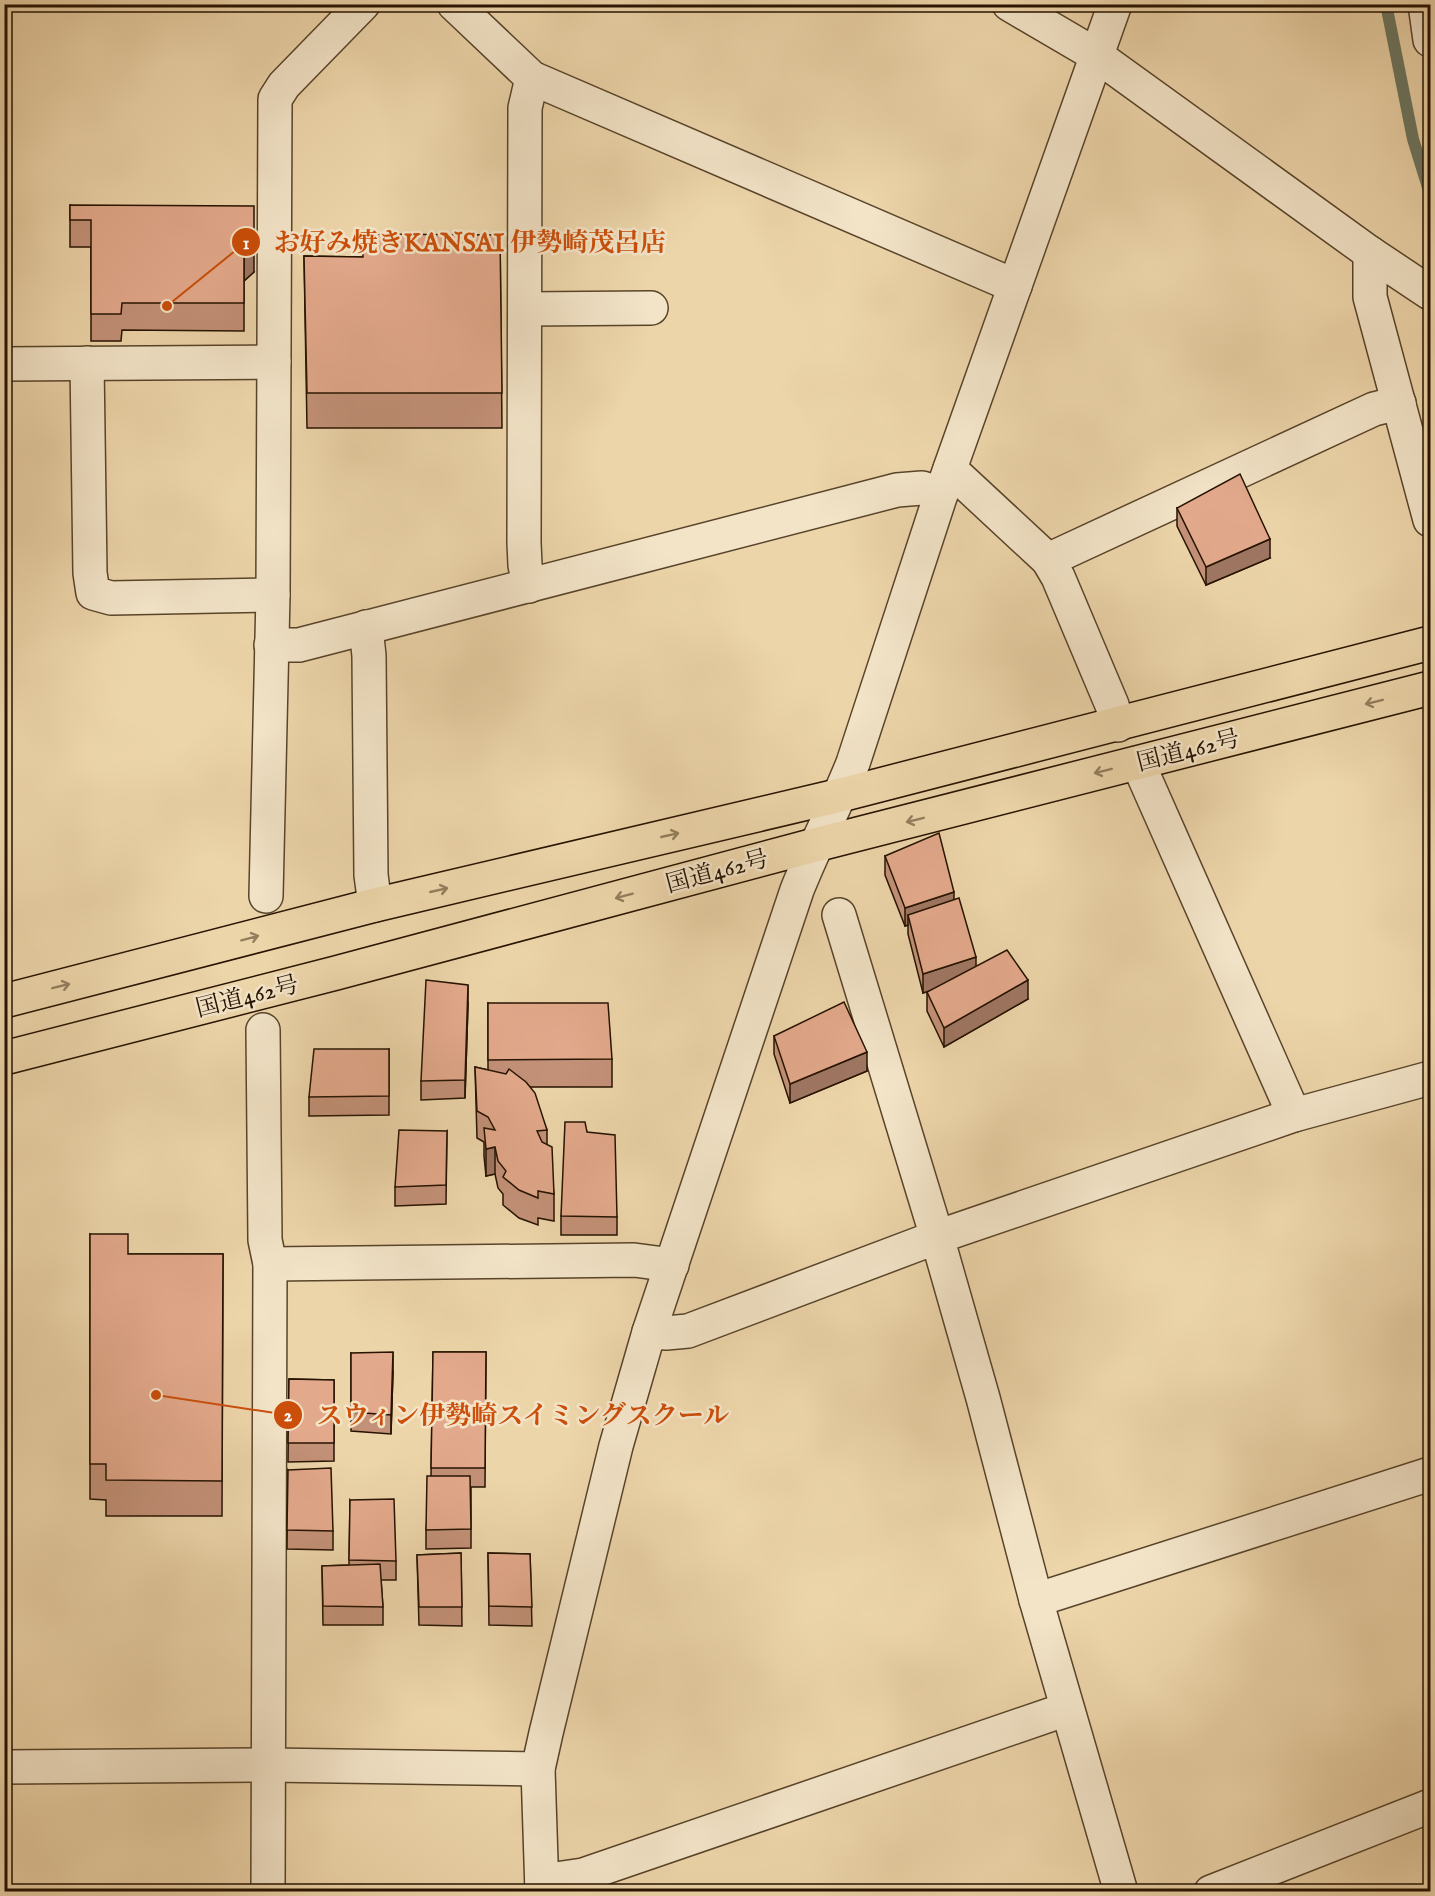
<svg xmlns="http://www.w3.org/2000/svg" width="1435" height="1896" viewBox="0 0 1435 1896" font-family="'IM FELL English','Noto Serif JP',serif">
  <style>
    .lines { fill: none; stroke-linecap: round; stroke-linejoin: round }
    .stream { stroke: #6c7763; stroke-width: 12 }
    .minor-casing { stroke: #58442a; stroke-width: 36 }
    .highway-casing { stroke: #261300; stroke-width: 36 }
    .minor { stroke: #f3e4c8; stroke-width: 33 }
    .highway { stroke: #edd5aa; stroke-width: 33 }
    .wall { fill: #c39178; stroke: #261300; stroke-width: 1.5 }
    .shaded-wall { fill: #9f7662; stroke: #261300; stroke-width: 1.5 }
    .building { fill: #e3a98c; stroke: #261300; stroke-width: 1.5 }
    .oneway { stroke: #937e5e }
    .labels { text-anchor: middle; stroke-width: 5; stroke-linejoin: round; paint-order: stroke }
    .street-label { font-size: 24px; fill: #261300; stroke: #f3e4c8 }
    .leader { fill: none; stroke: #cb4e0a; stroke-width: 2 }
    .callout-dot { fill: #cb4e0a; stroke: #f3e4c8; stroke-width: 2 }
    .mark-label { font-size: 18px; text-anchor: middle; font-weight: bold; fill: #fff }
    .callout-label { font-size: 26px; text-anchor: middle; font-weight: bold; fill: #cb4e0a; stroke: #f3e4c8; stroke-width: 5; stroke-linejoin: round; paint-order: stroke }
  </style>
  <rect width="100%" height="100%" fill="#edd5aa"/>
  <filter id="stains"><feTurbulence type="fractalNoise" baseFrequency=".00333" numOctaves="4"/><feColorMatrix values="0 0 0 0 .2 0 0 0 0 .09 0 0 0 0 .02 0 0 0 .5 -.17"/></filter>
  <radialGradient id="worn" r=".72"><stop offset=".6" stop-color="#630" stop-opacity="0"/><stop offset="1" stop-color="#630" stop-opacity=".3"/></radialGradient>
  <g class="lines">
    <!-- stream -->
    <path class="stream" d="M1386,4L1413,139L1430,194"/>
    <!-- minor casing -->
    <g class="minor-casing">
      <g id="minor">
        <path d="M454,4L532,78L1015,286"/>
        <path d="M1009,4L1096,55L1370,253L1430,293"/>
        <path d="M1425,4L1430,40"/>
        <path d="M1370,253V297L1430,520"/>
        <path d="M525,309L651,308"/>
        <path d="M87,363L90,573L93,593L111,598L273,595"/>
        <path d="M4,364L274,362"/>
        <path d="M950,469L1048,560L1058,577L1112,705L1118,725"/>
        <path d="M1048,560L1374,409L1399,403"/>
        <path d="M529,586L525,565L524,543L525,108L532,78"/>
        <path d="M366,627L369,656L371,875L375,905"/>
        <path d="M271,645H299L897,490L922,488L941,494"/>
        <path d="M1138,763L1294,1115"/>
        <path d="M266,896L273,595L275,99L284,85L363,4"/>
        <path d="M839,915L937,1237L983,1398L1036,1600L1121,1892"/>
        <path d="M263,1030L265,1240L270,1264L268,1892"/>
        <path d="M270,1264L634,1260L672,1265"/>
        <path d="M649,1332L666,1333L688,1331L937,1237L1294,1115L1430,1078"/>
        <path d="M1036,1600L1430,1474"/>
        <path d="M4,1767L269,1765L538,1769"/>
        <path d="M542,1881L583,1875L1067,1709"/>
        <path d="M542,1892L538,1769L546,1733L616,1446L649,1332L797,890C814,847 836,806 853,763L941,494L1115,4"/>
        <path d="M1211,1892L1430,1806"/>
      </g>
    </g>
    <!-- highway casing -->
    <g class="highway-casing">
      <g id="highway">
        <path d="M4,1001L375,905L841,795L1430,643"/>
        <path d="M4,1058L336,973L815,845L1430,688"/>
      </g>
    </g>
    <!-- minor -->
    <use href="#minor" class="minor"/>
    <!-- highway -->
    <use href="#highway" class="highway"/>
  </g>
  <!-- wall -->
  <g class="wall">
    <path d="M70,205L254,272L244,281V331L122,330L121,341H91V247H70Z"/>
    <path d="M500,235L502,428H307L304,256L362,257Z"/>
    <path d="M1177,508L1270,558L1206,585L1177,526Z"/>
    <path d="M885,856L954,900L976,967L1028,999L944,1047L927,1011V992L929,991L923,993L908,934V925L905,926L885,875Z"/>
    <path d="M488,1003L612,1059V1087H530L547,1130V1144L554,1194V1221L538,1218V1225L519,1218L503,1205V1194L498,1188L495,1174L486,1176L484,1156V1142L477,1138L475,1067L488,1070Z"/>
    <path d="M468,1004L465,1098L421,1100V1081Z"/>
    <path d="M774,1036L867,1071L790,1103L774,1054Z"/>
    <path d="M389,1049V1115L309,1116V1097Z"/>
    <path d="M447,1131L446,1204L395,1206V1187Z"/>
    <path d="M587,1132L617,1217V1235H561V1216Z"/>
    <path d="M90,1234L128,1254H223L222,1516H106V1500L90,1499Z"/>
    <path d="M433,1352H486L485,1487H471V1548L426,1549V1530L431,1476Z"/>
    <path d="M351,1353L393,1371L391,1434L351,1431Z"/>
    <path d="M289,1379L334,1380V1461L288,1462Z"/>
    <path d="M288,1470L333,1531V1550L287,1549Z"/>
    <path d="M350,1500L396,1561V1580H381L383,1607V1625H323L322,1566L349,1565Z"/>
    <path d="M461,1553L462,1626L419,1625L417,1555Z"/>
    <path d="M488,1553L530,1554L532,1626L489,1625Z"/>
  </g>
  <!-- shaded-wall -->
  <g class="shaded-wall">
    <path d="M254,244V272L244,281V254Z"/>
    <path d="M1270,539V558L1206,585V567Z"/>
    <path d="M954,892V911L908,915V925L905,926V908Z"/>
    <path d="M976,957V976L923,993V974Z"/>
    <path d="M1028,980V999L944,1047V1028Z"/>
    <path d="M468,985V1004L465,1098V1080Z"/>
    <path d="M867,1052V1071L790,1103V1084Z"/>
    <path d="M495,1147V1174L486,1176V1149Z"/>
    <path d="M393,1352V1371L391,1434V1415Z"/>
  </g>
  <!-- building -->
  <g class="building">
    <path d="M70,205L254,206V244L244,254V303H122L121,314H91V220H70Z"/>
    <path d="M362,234L500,235L502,393H307L304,256L363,257Z"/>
    <path d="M1240,474L1270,539L1206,567L1177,508Z"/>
    <path d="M939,833L954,892L905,908L885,856Z"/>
    <path d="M959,898L976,957L923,974L908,915Z"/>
    <path d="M1007,950L1028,980L944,1028L927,992Z"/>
    <path d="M426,980L468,985L465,1080L421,1081Z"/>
    <path d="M844,1002L867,1052L790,1084L774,1036Z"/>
    <path d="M488,1003H608L612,1059L488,1060Z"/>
    <path d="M314,1049H389V1096L309,1097Z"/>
    <path d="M475,1067L506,1074L509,1069L526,1082L535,1093L547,1130L537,1131L542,1142L552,1147L554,1194L538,1191V1198L519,1190L503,1177L506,1171L498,1161L495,1147L486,1149L484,1128L495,1130L488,1117L477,1111Z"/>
    <path d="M565,1122H585L587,1132L615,1135L617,1217L561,1216Z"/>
    <path d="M399,1130L447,1131L446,1185L395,1187Z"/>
    <path d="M90,1234H128V1254H223L222,1481L106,1480V1464H90Z"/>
    <path d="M393,1352L391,1415L351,1412V1353Z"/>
    <path d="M433,1352H486L485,1468H431Z"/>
    <path d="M289,1379L334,1380V1443H288Z"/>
    <path d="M331,1468L333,1531L287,1530L288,1470Z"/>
    <path d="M427,1476H470L471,1529L426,1530Z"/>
    <path d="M394,1499L396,1561L349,1560L350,1500Z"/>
    <path d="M461,1553L462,1607H419L417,1555Z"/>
    <path d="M488,1553L530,1554L532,1607L489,1606Z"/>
    <path d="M380,1564L383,1607L323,1606L322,1566Z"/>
  </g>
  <!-- one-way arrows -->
  <defs><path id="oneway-shaft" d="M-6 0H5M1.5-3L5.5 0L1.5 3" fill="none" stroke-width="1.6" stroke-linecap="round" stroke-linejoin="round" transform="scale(1.5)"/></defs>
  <g class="oneway">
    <use href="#oneway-shaft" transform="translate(1374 702) rotate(166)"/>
    <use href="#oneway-shaft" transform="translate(1103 771) rotate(166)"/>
    <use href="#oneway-shaft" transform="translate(915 820) rotate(166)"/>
    <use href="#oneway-shaft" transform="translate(670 835) rotate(-13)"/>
    <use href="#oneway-shaft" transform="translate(439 890) rotate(-13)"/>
    <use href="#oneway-shaft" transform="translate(624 896) rotate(165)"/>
    <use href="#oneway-shaft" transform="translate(250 938) rotate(-15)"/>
    <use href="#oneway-shaft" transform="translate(61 986) rotate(-14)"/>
  </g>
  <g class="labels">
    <!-- street labels -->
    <g class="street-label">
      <text transform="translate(1188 750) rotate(-14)" y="8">国道462号</text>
      <text transform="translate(717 871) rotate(-15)" y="8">国道462号</text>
      <text transform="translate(247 996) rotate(-14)" y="8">国道462号</text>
    </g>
  </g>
  <!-- callouts -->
  <path class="leader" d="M167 306L246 242M156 1395L288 1415"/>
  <g class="callout-dot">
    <circle cx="167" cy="306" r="6"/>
    <circle cx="156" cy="1395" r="6"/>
    <circle cx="246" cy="242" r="15"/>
    <circle cx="288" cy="1415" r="15"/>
  </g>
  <g class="mark-label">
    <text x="246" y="249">1</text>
    <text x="288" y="1421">2</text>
  </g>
  <g class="callout-label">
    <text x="470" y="251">お好み焼きKANSAI 伊勢崎茂呂店</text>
    <text x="523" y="1424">スウィン伊勢崎スイミングスクール</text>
  </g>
  <!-- margin -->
  <rect width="1435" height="1896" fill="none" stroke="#edd5aa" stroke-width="24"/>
  <rect x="6" y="6" width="1423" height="1884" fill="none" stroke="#261300" stroke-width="3"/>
  <rect x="12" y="12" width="1411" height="1872" fill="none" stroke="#261300" stroke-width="1.5"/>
  <rect width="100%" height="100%" filter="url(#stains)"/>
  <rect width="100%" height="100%" fill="url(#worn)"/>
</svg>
